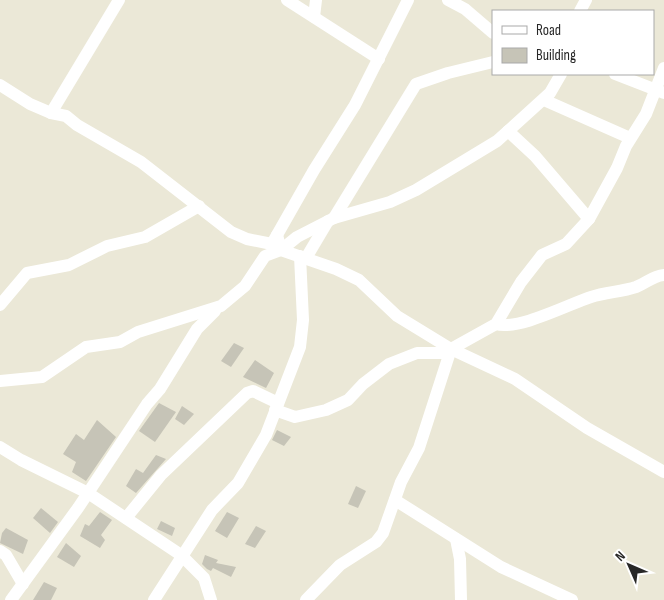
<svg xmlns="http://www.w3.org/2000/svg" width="664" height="600" viewBox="0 0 664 600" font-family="'Sofia Sans Condensed',sans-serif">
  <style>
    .building { fill: #c6c4b7 }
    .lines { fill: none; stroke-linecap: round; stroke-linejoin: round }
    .minor { stroke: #fff; stroke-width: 12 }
  </style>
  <rect width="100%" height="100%" fill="#ebe8d7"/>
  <!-- building -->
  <g class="building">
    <path d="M234,343L244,348L231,367L221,361Z"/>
    <path d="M255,360L274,373L266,388L243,377Z"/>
    <path d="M159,403L176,412L155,442L139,431Z"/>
    <path d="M182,406L194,414L184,425L175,419Z"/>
    <path d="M97,420L116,437L86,481L72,472L76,462L63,454L76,434L84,440Z"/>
    <path d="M277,430L291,437L284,446L272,440Z"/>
    <path d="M156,455L166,459L136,493L126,486L136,469L143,473Z"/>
    <path d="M356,486L366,491L358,508L348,504Z"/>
    <path d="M41,508L58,522L50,533L33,518Z"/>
    <path d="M100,512L112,520L101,535L105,540L100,548L80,536L85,524L89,526Z"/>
    <path d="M227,512L239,518L227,538L215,531Z"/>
    <path d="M161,521L175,528L172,536L157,529Z"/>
    <path d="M256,526L266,531L255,548L245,544Z"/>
    <path d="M6,528L28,540L23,554L0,543L2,533Z"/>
    <path d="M66,543L81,556L74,567L57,557Z"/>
    <path d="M205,555L218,560L216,563L236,567L231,577L213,568L211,571L207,569L202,564Z"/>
    <path d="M44,582L57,588L51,600H33Z"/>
  </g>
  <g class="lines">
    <!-- minor -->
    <g class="minor">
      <path d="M287,0L379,59"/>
      <path d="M448,0L465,9L493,33"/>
      <path d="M580,11L586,0"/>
      <path d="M314,17L316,0"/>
      <path d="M615,74L664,93"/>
      <path d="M0,85L30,104L51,113L66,116L77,125L141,162L231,232L247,239L272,244"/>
      <path d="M544,100L630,138"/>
      <path d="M51,113L119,0"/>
      <path d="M508,131L535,156L589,219"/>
      <path d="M334,218L416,84L448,73L493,62"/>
      <path d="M277,235L281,250L336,269L359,280L397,316L451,349L515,379L587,428L664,472"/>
      <path d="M273,242L314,170L355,105L408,0"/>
      <path d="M306,258L328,221"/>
      <path d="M0,305L27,273L69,265L107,246L145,237L199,206"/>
      <path d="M496,324C518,331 569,304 591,297C606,292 621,292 636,287C647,283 652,276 664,275"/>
      <path d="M0,381L42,377L86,347L120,342L138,332L221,306L245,286L265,256L281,250L297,237L334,218L390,202L416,190L497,141L550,93L561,74"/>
      <path d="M275,410L295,417L326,410L348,400L363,384L389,364L417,353H449"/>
      <path d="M0,447L21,460L88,493L181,555L204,578L211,600"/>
      <path d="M395,500L501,567L572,600"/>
      <path d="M126,518L161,475L247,393L253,391L278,403"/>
      <path d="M456,539L460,559L461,600"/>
      <path d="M0,551L6,555L23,584"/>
      <path d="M11,600L78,508L147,404L160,389L197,329L215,311"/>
      <path d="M154,600L212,510L238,483L266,435L300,347L303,320L300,256"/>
      <path d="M306,600L340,565L376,542L383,533L401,482L419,448L451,349L496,324L521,282L542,255L566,244L589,219L617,168L626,146L646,114L664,68"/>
    </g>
  </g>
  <!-- legend -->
  <rect x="492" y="10" width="162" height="65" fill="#ffffff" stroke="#a9a9a9"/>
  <rect x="502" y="26" width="25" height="8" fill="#ffffff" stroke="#a9a9a9"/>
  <text x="536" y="35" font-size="15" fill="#272727">Road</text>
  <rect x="502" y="48" width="25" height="15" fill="#c6c4b7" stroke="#a9a9a9"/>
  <text x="536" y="60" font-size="15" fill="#272727">Building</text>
  <!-- north arrow -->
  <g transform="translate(629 565) rotate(315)" stroke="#ffffff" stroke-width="4" paint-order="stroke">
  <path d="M0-4L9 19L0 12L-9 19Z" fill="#272727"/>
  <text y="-8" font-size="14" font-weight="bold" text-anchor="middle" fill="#272727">N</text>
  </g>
</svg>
